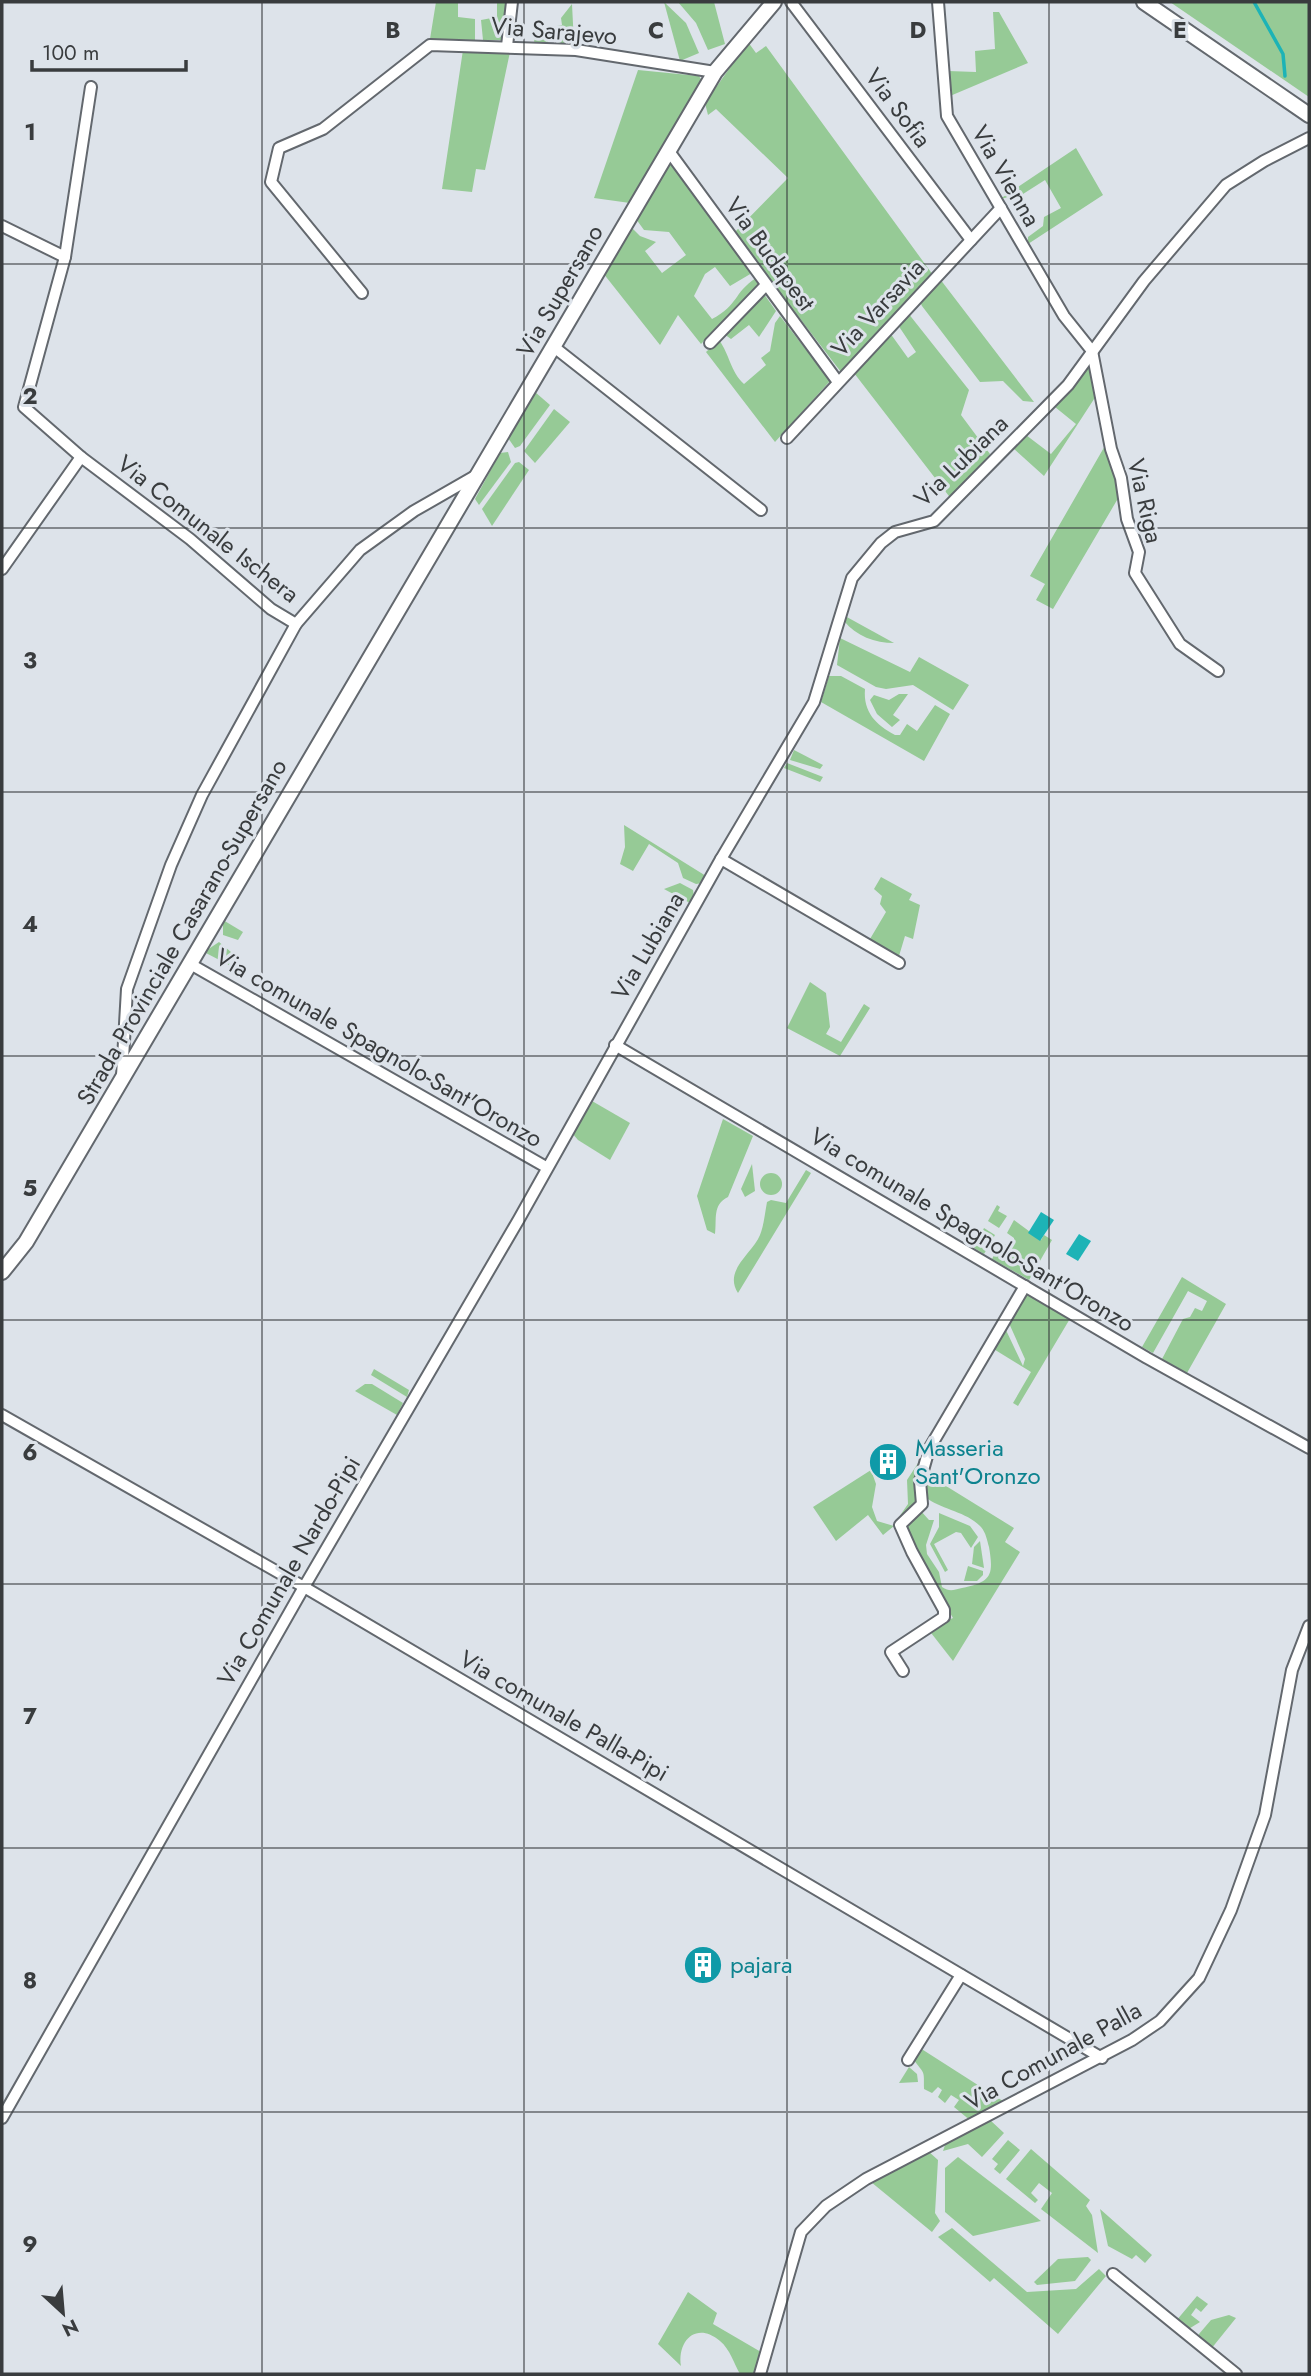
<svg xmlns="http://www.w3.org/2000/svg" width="1311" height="2376" viewBox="0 0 1311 2376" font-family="Jost,sans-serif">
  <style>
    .green { fill: #96ca96 }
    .water { fill: #1db3b6 }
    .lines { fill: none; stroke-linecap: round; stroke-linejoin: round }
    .stream { stroke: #1db3b6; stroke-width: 3.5 }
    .street-casing { stroke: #63686e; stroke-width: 14 }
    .secondary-casing { stroke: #63686e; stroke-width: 18 }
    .street { stroke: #fff; stroke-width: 10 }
    .secondary { stroke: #fff; stroke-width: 14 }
    .grid { fill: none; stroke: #393c3e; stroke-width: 2; stroke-opacity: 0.55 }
    .labels { text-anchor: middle; stroke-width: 6; stroke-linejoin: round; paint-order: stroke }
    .street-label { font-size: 24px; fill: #393c3e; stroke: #dde3ea }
    .culture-label { font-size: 24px; fill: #0d838f; stroke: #dde3ea; text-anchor: start }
    .grid-label { font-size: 23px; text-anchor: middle; font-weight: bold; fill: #393c3e; stroke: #dde3ea; stroke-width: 6; stroke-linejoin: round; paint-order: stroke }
  </style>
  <rect width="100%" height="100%" fill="#dde3ea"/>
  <!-- green -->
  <g class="green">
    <path d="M436,2H458V17L475,19V40L430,39Z"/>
    <path d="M497,2H509L505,40H483L481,20L497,17Z"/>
    <path d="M664,2L686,23L699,53L680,61Z"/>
    <path d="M678,2H714L725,44L708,50L696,23Z"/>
    <path d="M1170,2H1309V97L1293,86Z"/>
    <path d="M572,4L574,44L559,46L557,26L562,25L561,18Z"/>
    <path d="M993,12H999L1028,63L950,96L948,71L976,72L975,51L995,49Z"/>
    <path d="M536,20L549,26L548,45L534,44Z"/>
    <path d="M748,42L756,53L766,46L933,275L841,372L734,233L788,178L716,109L708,115L705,103Z"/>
    <path d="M463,50L510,52L485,170L476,169L472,192L442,189Z"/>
    <path d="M638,70L699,76L702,81L630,203L594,198Z"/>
    <path d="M1076,148L1103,195L1028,244V237L1043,226L1044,217L1061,208L1045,180L1023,194L1000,199Z"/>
    <path d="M671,161L752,273L730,286L715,267L705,274L694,296L712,319C739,305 733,293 756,278L761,284L701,344L678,315L660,345L603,273L632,228L640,236L656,242L645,251L662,273L686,255L669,232L644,230L636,219Z"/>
    <path d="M940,279L1034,402L1023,401L1003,381L980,382L922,306L920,302Z"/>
    <path d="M764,294L776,311L759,337L749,325L731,339L724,334Z"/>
    <path d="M908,313L969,390L961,415L990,454L952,500L854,373L890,333L908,358L916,352L898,325Z"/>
    <path d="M780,316L830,381L775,442L706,352L719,340C730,355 730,371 744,384L766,365L761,358L770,351L775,323Z"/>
    <path d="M1091,362L1096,396L1044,476L1013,448L1026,435L1051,454L1076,424L1055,407Z"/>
    <path d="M535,392L550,405L520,446L515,448L508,438Z"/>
    <path d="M554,409L570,422L535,463L524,451Z"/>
    <path d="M1106,444L1118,478L1120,495L1053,609L1036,600L1045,584L1030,576Z"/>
    <path d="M508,452L511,462L479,505L475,499L500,453Z"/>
    <path d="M519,462L529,470L492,526L482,509L515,463Z"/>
    <path d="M845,616L894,643C875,643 856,636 844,621Z"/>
    <path d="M840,638L910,672L919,657L969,685L953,710L913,685L886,689L876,687L837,665Z"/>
    <path d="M829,676H841L865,689C863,712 876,725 895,735H900L907,724L917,731L935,705L950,714L924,761L821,702Z"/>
    <path d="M899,694H908L893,715L900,720L892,727L877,714L870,700L874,695L889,700Z"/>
    <path d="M794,750L823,765L820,769L790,760Z"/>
    <path d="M787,763L823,777L820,782L784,768Z"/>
    <path d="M624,825L706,876L703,883L696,884L683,878L678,863L649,844L633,871L620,864L625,847Z"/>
    <path d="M881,877L912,894L909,900L920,905L913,939L905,936L899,956L870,939L886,912L880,904L882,896L874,889Z"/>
    <path d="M680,883L693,890L694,897L690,903L664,889Z"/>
    <path d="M223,920L243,932L238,940L223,935Z"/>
    <path d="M219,942L231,952L229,965L204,952Z"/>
    <path d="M810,982L826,993L830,1027L826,1034L841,1042L864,1004L870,1008L840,1056L787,1028Z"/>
    <path d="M592,1101L630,1123L610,1160L578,1140L572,1133Z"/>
    <path d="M723,1119L753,1136L728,1197C712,1205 717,1219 715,1234L707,1230L697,1196Z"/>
    <path d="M752,1164L755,1191L745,1197L741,1189Z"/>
    <path d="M806,1170L811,1173L738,1293C723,1270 753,1253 760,1235C764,1225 765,1212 767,1202L771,1200L786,1203Z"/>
    <circle cx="771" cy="1184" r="11"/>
    <path d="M997,1205L1000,1207L998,1211L1007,1216L999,1228L988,1221Z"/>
    <path d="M1014,1220L1041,1240L1044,1235L1052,1240L1029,1280L992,1259L999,1246L1014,1242V1238L1007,1233Z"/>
    <path d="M984,1228L995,1235L984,1254L974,1248Z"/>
    <path d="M1182,1277L1226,1304L1187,1373L1162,1359L1183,1319L1190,1317L1195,1308L1202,1311L1207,1301L1188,1291L1153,1353L1142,1347Z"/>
    <path d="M1026,1291L1071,1317L1018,1406L1013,1403L1031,1372L992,1348L1005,1328L1023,1366L1025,1359L1008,1321Z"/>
    <path d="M374,1369L409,1390L407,1397L371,1375Z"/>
    <path d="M365,1384H372L403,1403L397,1415L355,1391Z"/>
    <path d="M922,1457L915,1487L916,1504L902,1519L899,1517L908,1504L907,1480Z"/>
    <path d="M871,1470L876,1484L872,1507L877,1521L894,1526L883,1535L868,1515L836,1541L813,1507Z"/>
    <path d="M925,1473L1014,1528L1005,1542L1020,1552L953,1661L928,1629L953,1618L908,1542L905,1523L920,1510L929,1520H934L926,1545L927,1554L939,1572L942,1587C950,1592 953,1590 962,1588C991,1582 994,1576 989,1547C987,1540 986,1533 981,1527C967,1512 944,1510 928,1499Z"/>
    <path d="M939,1513L970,1526L978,1537L971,1548L961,1533L956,1532L934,1544L948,1570L945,1572L930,1544L939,1527Z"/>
    <path d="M980,1541L984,1568L972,1564L974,1547Z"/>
    <path d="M968,1566L983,1571V1575L977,1581H964Z"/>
    <path d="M920,2048L1006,2103L971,2121L954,2107L959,2100L951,2095L945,2103L938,2097L942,2090L938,2087L932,2093L924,2089C924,2069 925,2075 913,2059Z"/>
    <path d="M909,2067L917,2074L918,2082L899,2083Z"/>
    <path d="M990,2120L1004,2133L982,2157L968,2144L943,2151L946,2142Z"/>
    <path d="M1008,2140L1020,2150L1000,2174L994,2169L998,2164L992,2159Z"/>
    <path d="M1031,2149L1090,2200L1086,2206L1092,2215L1098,2253L1041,2209L1052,2193L1039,2183L1031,2193L1038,2200L1035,2203L1006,2179Z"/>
    <path d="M928,2151L938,2160L935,2213L940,2221L932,2232L871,2182Z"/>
    <path d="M958,2157L1041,2221L973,2236L945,2212V2168Z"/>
    <path d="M1100,2209L1152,2255L1145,2263L1136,2255L1132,2259L1108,2246Z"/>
    <path d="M952,2228L1027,2292L1076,2289L1099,2269L1106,2276L1058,2334L994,2278L990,2282L938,2237Z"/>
    <path d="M1088,2257L1091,2260L1075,2281L1037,2285L1034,2282L1058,2259Z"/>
    <path d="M688,2292L717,2313L713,2324L761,2352L753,2374H740C734,2364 730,2349 720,2341C697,2321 677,2340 681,2366L658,2344Z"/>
    <path d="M1197,2296L1208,2304L1201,2312L1196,2308L1191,2315L1200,2322L1187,2330L1176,2321Z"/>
    <path d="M1229,2315L1236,2318L1211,2349L1199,2340V2334L1211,2320Z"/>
  </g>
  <!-- water -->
  <g class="water">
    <path d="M1041,1212L1054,1220L1040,1241L1028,1233Z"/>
    <path d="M1079,1234L1091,1241L1078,1261L1066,1254Z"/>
  </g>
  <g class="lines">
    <!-- stream -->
    <path class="stream" d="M1254,2L1283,54L1285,76"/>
    <!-- street casing -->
    <g class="street-casing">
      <g id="street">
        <path d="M791,2L971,240"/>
        <path d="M938,2L947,116L1064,316L1092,351L1111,449L1121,478L1127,519L1139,552L1135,573L1180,644L1218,671"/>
        <path d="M507,46L512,2"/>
        <path d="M668,150L838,382"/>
        <path d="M2,226L65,257L24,407L81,457"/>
        <path d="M65,257L91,87"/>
        <path d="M362,293L271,182L279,148L323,129L430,45L576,50L715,72"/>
        <path d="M710,343L766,285"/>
        <path d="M554,347L761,510"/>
        <path d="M787,438L1001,208"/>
        <path d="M2,569L81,457L190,539L271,609L296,624L360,550L414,511L475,476"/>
        <path d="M721,859L899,963"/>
        <path d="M192,965L546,1167"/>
        <path d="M615,1045L1147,1358L1309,1448"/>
        <path d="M122,1076L127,989L171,865L202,795L296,624"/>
        <path d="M2,1415L304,1587L1102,2058"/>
        <path d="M903,1671L891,1652L944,1617V1610L912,1552L900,1525L922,1504L920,1481L929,1449L1025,1286"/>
        <path d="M908,2060L961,1975"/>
        <path d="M2,2118L304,1587L519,1219L721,859L814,702L852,578L881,543L895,532L934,521L1068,385L1144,281L1226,185L1264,161L1309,138"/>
        <path d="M1113,2274L1236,2374"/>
        <path d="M760,2374L801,2232L826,2206L866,2179L1132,2040L1160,2021L1199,1978L1231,1910L1265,1815L1292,1670L1309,1626"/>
      </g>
    </g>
    <!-- secondary casing -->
    <g class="secondary-casing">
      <g id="secondary">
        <path d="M1144,2L1309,115"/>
        <path d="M2,1272L26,1242L715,72L774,2"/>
      </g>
    </g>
    <!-- street -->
    <use href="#street" class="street"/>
    <!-- secondary -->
    <use href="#secondary" class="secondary"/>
  </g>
  <!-- grid -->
  <path class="grid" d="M262,2V2374M524,2V2374M787,2V2374M1049,2V2374M2,264H1309M2,528H1309M2,792H1309M2,1056H1309M2,1320H1309M2,1584H1309M2,1848H1309M2,2112H1309"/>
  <!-- icons -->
  <defs>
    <g id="building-disc" transform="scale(2.0125)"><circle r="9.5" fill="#0f9aa8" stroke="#dde3ea"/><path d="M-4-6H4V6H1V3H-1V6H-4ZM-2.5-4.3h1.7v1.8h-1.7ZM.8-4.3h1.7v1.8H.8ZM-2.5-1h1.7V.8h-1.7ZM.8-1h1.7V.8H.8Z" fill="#fff"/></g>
  </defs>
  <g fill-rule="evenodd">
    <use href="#building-disc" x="888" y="1462"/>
    <use href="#building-disc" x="703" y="1965"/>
  </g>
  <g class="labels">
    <!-- street labels -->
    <g class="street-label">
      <text transform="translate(554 31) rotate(5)" y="8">Via Sarajevo</text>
      <text transform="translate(898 108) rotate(53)" y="8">Via Sofia</text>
      <text transform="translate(1006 176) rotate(60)" y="8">Via Vienna</text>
      <text transform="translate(770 254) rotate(54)" y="8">Via Budapest</text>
      <text transform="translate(560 291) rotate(-60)" y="8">Via Supersano</text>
      <text transform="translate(878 308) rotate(-47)" y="8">Via Varsavia</text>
      <text transform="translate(961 461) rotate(-44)" y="8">Via Lubiana</text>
      <text transform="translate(1145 501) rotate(77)" y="8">Via Riga</text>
      <text transform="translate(208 529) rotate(38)" y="8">Via Comunale Ischera</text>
      <text transform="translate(182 932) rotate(-60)" y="8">Strada Provinciale Casarano-Supersano</text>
      <text transform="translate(648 946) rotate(-60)" y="8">Via Lubiana</text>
      <text transform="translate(379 1048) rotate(30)" y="8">Via comunale Spagnolo-Sant'Oronzo</text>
      <text transform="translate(972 1230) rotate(31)" y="8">Via comunale Spagnolo-Sant'Oronzo</text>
      <text transform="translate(289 1571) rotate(-60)" y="8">Via Comunale Nardo-Pipi</text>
      <text transform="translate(564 1716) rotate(30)" y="8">Via comunale Palla-Pipi</text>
      <text transform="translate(1053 2056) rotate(-29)" y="8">Via Comunale Palla</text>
    </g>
    <!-- culture labels -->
    <g class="culture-label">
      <text x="915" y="1456">Masseria<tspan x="915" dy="28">Sant'Oronzo</tspan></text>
      <text x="730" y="1973">pajara</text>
    </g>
  </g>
  <g class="grid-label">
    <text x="393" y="38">B</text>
    <text x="656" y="38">C</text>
    <text x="918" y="38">D</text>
    <text x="1180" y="38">E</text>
    <text x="30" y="140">1</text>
    <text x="30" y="404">2</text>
    <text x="30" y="668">3</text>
    <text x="30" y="932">4</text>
    <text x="30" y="1196">5</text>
    <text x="30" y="1460">6</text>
    <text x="30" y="1724">7</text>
    <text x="30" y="1988">8</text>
    <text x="30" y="2252">9</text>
  </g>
  <!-- border -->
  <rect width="1311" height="2376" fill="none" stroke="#393c3e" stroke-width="7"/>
  <!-- north arrow -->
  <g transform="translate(63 2313) rotate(154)" stroke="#dde3ea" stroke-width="5" paint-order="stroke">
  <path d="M0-5L12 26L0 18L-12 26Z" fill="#393c3e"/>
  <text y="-10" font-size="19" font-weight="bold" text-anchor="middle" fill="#393c3e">N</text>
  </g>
  <!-- scale -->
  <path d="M32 60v10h154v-10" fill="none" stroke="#393c3e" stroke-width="3.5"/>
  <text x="42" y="60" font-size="21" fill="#393c3e" stroke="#dde3ea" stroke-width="5" paint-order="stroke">100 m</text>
</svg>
